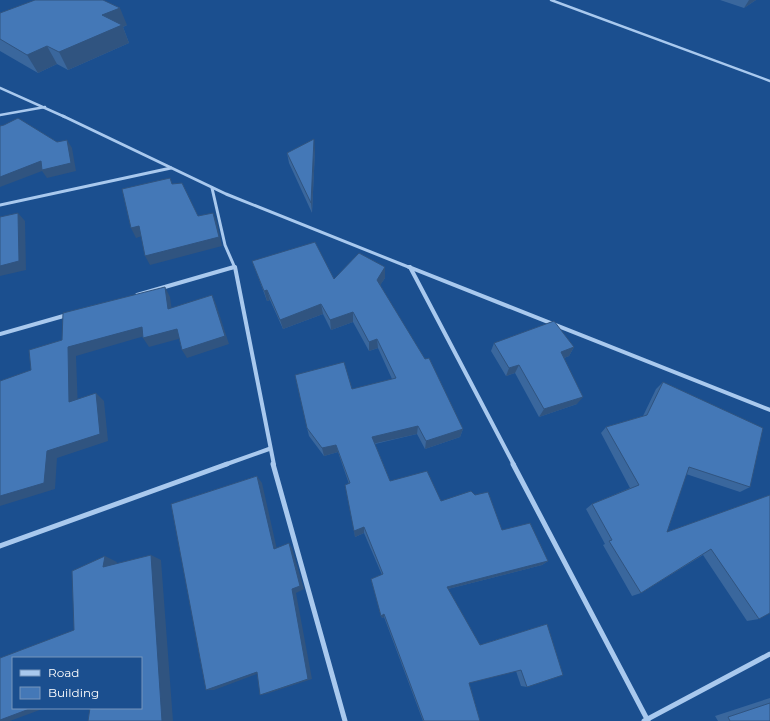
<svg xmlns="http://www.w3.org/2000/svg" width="770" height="721" viewBox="0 0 770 721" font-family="Montserrat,sans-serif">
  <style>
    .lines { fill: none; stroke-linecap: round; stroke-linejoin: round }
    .minor-far3 { stroke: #a9c9ee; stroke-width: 2.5 }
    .minor-far2 { stroke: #a9c9ee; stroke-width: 3 }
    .minor-far1 { stroke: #a9c9ee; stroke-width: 4 }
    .minor { stroke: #a9c9ee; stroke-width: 5 }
    .wall { fill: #3a679d }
    .shaded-wall { fill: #305480 }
    .building { fill: #4478b7; stroke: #305480 }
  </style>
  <rect width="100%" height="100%" fill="#1b4f8f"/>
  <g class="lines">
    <!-- minor-far3 -->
    <g class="minor-far3">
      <path d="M551,0L770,81"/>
      <path d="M0,88L65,117"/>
      <path d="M0,115L45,107"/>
    </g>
    <!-- minor-far2 -->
    <g class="minor-far2">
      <path d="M63,116L226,194L411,268"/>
      <path d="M212,188L225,245L235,268"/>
      <path d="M0,205L171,168"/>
      <path d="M231,268L235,267"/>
    </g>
    <!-- minor-far1 -->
    <g class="minor-far1">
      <path d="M235,267L274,465"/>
      <path d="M409,267L770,410"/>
      <path d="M410,267L514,465"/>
      <path d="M137,295L234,267"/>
      <path d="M0,334L67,315"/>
      <path d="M224,465L269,449"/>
    </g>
    <!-- minor -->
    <g class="minor">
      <path d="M273,464L345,721"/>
      <path d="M513,464L648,721"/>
      <path d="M0,546L227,464"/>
      <path d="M644,721L770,654"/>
    </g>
  </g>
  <!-- wall -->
  <g class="wall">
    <path d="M720,0H756L744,8Z"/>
    <path d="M0,13L127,25L123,27L129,43L68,70L57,64L38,73L0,51Z"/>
    <path d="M315,150L312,213L289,163L287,153Z"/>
    <path d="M252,261L334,279L385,278L380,285L463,429L460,437L425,449L417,434L375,444L390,481L441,501L502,530L548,561L542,565L448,589L480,645L547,624L527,687L521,686L516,671L469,683L480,721H423L384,617L382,618L371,579L382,575L364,533L355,537L349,484L338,452L324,456L309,436L307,428L352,389L392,379L378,348L369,351L353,322L331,330L323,314L283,329L270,300L267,301L256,271Z"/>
    <path d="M494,343L574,347L569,356L564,358L577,404L539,417L515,373L506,376L491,351Z"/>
    <path d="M663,382L750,487L740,492L686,474L667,532L770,495L759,619L747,621L703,555L641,593L632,596L603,545L605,544L586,509L592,504L630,488L601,433L606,427L643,416L656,389Z"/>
    <path d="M770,698V721H718L715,716Z"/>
  </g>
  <!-- shaded-wall -->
  <g class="shaded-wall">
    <path d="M749,0H756L744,8Z"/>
    <path d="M120,8L127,25L123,27L129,43L68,70L59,52L102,15Z"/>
    <path d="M47,46L57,64L38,73L27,55Z"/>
    <path d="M314,139L315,150L312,213L311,203Z"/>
    <path d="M67,140L72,148L76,171L47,178L42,171L0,187V177Z"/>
    <path d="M18,213L25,221L26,270L0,276V266Z"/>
    <path d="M213,213L217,222L222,246L150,265L145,256Z"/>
    <path d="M139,226L145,235L136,238L131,228Z"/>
    <path d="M385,267V278L377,290V280Z"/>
    <path d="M165,287L170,297L173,318L168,309Z"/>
    <path d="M267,290L270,300L267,301L264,291Z"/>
    <path d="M212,295L216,304L229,344L187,358L182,350Z"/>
    <path d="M321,304L323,314L283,329L280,320Z"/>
    <path d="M353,312V322L331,330L330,320Z"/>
    <path d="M142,327L148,335L76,356L78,410L69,402L68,347Z"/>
    <path d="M177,329L182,338L149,347L143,338Z"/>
    <path d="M377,339L378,348L369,351V342Z"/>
    <path d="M574,347L569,356L556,361L561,352Z"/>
    <path d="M519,365L515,373L506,376L509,368Z"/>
    <path d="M96,393L104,401L108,441L57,458L55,489L0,506V496L47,451Z"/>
    <path d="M583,397L577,404L539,417L544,409Z"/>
    <path d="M418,426L417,434L372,444V437Z"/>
    <path d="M463,429L460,437L425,449L426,441Z"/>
    <path d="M336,445L338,452L324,456L322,448Z"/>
    <path d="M257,476L262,483L278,554L274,549Z"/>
    <path d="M364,527V533L355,537L354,531Z"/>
    <path d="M289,543L292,548L304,589L296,593L312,679L266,694L260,695Z"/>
    <path d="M151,555L161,560L173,721H162Z"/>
    <path d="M105,556L117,562L115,572L103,567Z"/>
    <path d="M548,561L542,565L444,590L447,587Z"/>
    <path d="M384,614V617L382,618L381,616Z"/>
    <path d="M257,672H262L214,690H206Z"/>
    <path d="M32,708H45L10,721H0V720Z"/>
  </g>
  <!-- building -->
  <g class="building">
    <path d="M35,0H103L120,8L102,15L122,25L59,52L47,46L27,55L0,39V13Z"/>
    <path d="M18,118L57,142L67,140L71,163L42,170L41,161L0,177V126L4,125Z"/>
    <path d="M314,139L311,203L287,153Z"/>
    <path d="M170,178L172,184L182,183L198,216L213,213L219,237L145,256L139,226L131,228L122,189Z"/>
    <path d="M18,213L19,261L0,266V217Z"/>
    <path d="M315,242L334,279L359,253L385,267L377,280L425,359L429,358L463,429L426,441L418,426L372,437L390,481L427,471L441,501L471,491L475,495L488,492L502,530L530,523L548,561L447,587L480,645L547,624L563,675L527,687L521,670L469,683L480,721H424L384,614L381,616L371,579L383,574L364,527L354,531L345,485L350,483L336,445L322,448L307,428L295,375L344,362L352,389L396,378L377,339L369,342L353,312L330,320L321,304L280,320L267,290L264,291L252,261Z"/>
    <path d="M165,287L168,309L212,295L225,336L182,350L177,329L143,338L142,327L68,347L69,402L96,393L100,434L47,451L44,483L0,496V381L31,370L29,350L62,340L63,313Z"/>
    <path d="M554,321L574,347L561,352L583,397L544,409L519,365L509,368L494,343Z"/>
    <path d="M663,382L763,428L750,487L689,467L667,532L770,495V613L759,619L711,549L641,593L609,541L612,540L592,504L639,485L606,427L647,415Z"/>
    <path d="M257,476L274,549L289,543L300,586L292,589L308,679L260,695L257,672L206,690L171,504Z"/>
    <path d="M151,555L162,721H88L90,708H141V658H13V708H32L0,720V658L74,630L72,571L105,556L103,567Z"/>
    <path d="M770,703V721H730L728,717Z"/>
  </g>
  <!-- legend -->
  <rect x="12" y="657" width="130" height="52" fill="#1b4f8f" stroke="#7695bc"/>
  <rect x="20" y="670" width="20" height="6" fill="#a9c9ee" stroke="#7695bc"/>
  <text x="48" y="677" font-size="12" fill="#ffffff">Road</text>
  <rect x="20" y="687" width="20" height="12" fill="#4478b7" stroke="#7695bc"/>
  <text x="48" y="697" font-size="12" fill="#ffffff">Building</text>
</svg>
